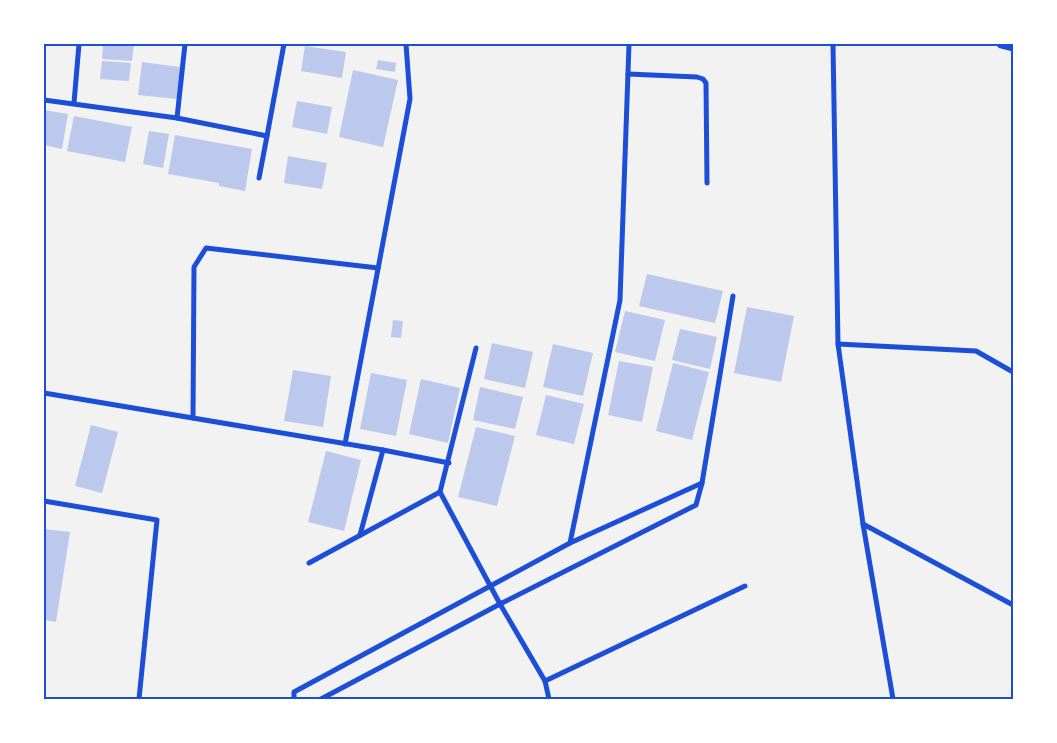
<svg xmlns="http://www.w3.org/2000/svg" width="1057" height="743" viewBox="0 0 1057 743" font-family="Bitter,serif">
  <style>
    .building { fill: #bdc9ec }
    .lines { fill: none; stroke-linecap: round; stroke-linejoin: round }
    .minor { stroke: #1d4ed8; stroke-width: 5 }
    .tertiary { stroke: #1d4ed8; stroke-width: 9 }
    .neatline { fill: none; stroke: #1d4ed8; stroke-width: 2 }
  </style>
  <rect width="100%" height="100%" fill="#f2f2f2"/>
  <!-- building -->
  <g class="building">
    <path d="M103,44H134L132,61L102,59Z"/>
    <path d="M305,46L346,52L342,78L301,71Z"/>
    <path d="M378,60L396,63L395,72L376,69Z"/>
    <path d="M102,61L131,63L129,81L100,79Z"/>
    <path d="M142,62L180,67L177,99L138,95Z"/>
    <path d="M353,70L398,80L383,147L339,137Z"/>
    <path d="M297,101L332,107L327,134L292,127Z"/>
    <path d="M44,110L68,114L62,149L44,145Z"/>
    <path d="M74,116L132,127L125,162L67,151Z"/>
    <path d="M149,131L169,134L163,168L143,164Z"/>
    <path d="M175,135L252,149L245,191L219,186V183L168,174Z"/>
    <path d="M288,156L327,163L322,189L284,183Z"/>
    <path d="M647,274L723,291L715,323L639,306Z"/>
    <path d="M747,307L794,316L781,382L734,373Z"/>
    <path d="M625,311L665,320L655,361L615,352Z"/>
    <path d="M393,320L403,321L401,338L391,337Z"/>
    <path d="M680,329L717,337L710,369L672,360Z"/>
    <path d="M492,343L533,352L525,388L484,379Z"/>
    <path d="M553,344L593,353L583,396L543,387Z"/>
    <path d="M619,361L653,367L642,422L608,415Z"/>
    <path d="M673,363L709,372L692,440L656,431Z"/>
    <path d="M293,370L331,376L323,427L284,421Z"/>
    <path d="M371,373L407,380L396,436L360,429Z"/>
    <path d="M421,379L460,388L448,443L409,434Z"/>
    <path d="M480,387L523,397L515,429L473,420Z"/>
    <path d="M546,395L584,404L574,444L536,435Z"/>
    <path d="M91,425L118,432L102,493L75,486Z"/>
    <path d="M476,427L515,436L497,506L458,497Z"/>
    <path d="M326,451L361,460L344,531L308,522Z"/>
    <path d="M44,529L70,532L56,622L44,620Z"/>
  </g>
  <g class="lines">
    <!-- minor -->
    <g class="minor">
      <path d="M833,44L838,344L863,524L893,699"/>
      <path d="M628,74L697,77L703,79L706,83L707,183"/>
      <path d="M44,100L177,118L267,136L284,44"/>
      <path d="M74,103L79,44"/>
      <path d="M177,118L185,44"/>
      <path d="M259,178L267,136"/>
      <path d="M838,344L976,351L1013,372"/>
      <path d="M476,348L440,492L500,604L545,681L549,699"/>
      <path d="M44,393L383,450L449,463"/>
      <path d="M193,418L194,267L206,248L378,268"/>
      <path d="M345,444L410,99L406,44"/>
      <path d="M44,501L157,520L139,699"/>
      <path d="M863,524L1013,605"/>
      <path d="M360,535L383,450"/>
      <path d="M570,543L620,300L629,44"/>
      <path d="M309,563L440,492"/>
      <path d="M545,681L745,586"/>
      <path d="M294,699V692L570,543L702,483"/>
      <path d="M321,699L500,604L696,505L702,483L733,296"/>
    </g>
    <!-- tertiary -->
    <path class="tertiary" d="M1001,44L1013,47"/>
  </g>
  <!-- border -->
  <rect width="1057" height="743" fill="none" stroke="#ffffff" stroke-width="90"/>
  <rect x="45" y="45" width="967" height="653" class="neatline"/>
</svg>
